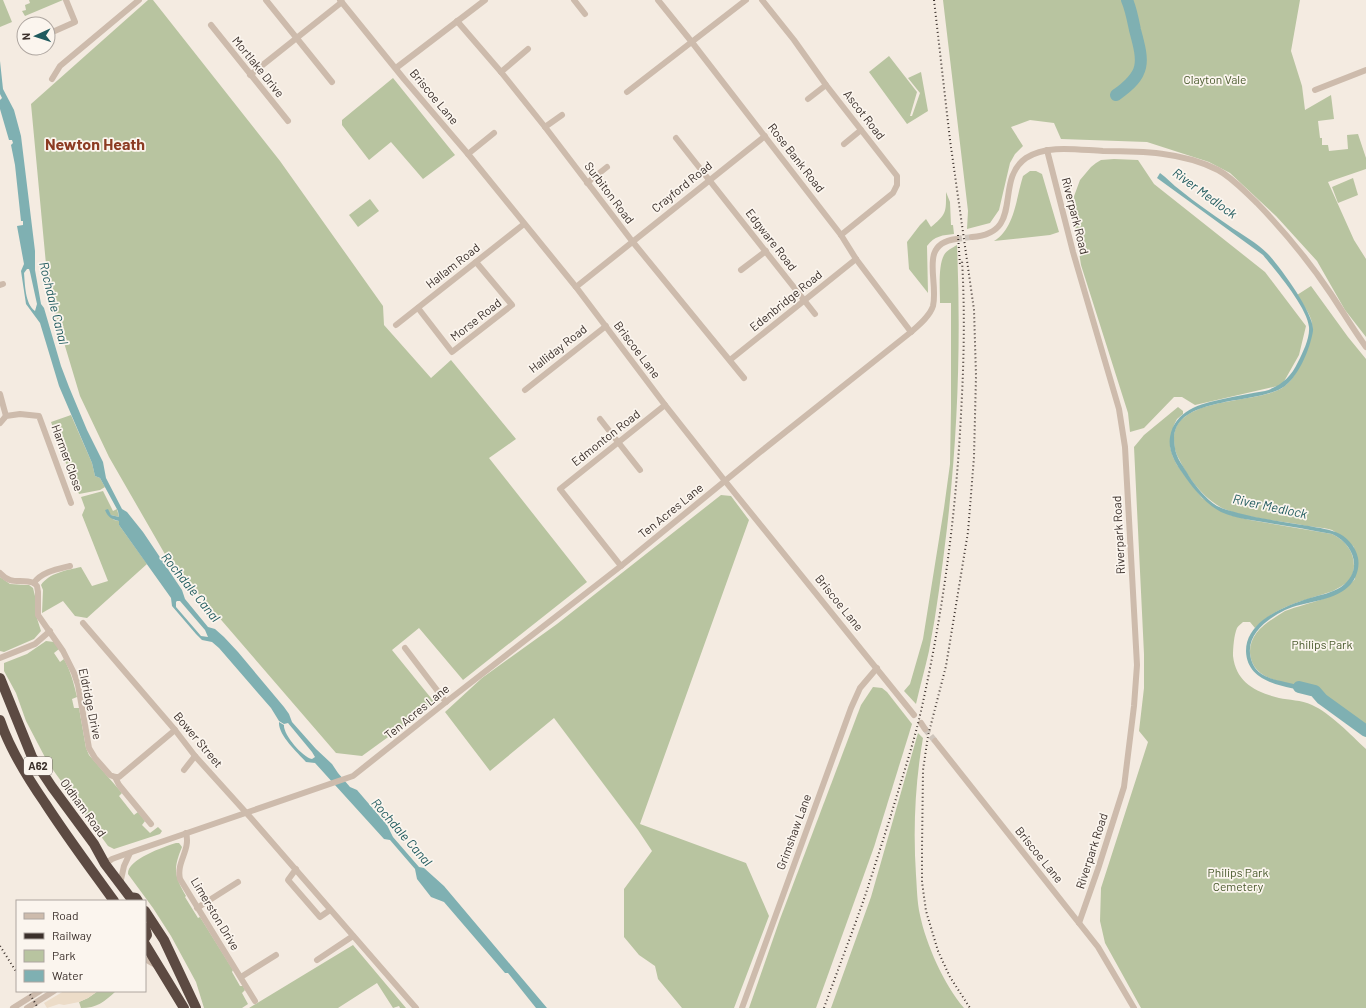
<svg xmlns="http://www.w3.org/2000/svg" width="1366" height="1008" viewBox="0 0 1366 1008" font-family="Barlow,sans-serif">
  <style>
    .green { fill: #b8c4a0 }
    .plaza { fill: #ecdcc8 }
    .water { fill: #7fb0b2; fill-rule: evenodd }
    .lines { fill: none; stroke-linecap: round; stroke-linejoin: round }
    .river { stroke: #7fb0b2; stroke-width: 12 }
    .minor-tunnel { stroke: #cfc6bd; stroke-width: 6; stroke-dasharray: 6 3; stroke-linecap: butt }
    .minor { stroke: #cdbbac; stroke-width: 6 }
    .highway { stroke: #5c4a42; stroke-width: 10 }
    .rail { stroke: #3b302b; stroke-width: 2; stroke-dasharray: 1 3; stroke-linecap: butt }
    .labels { text-anchor: middle; stroke-width: 3.5; stroke-linejoin: round; paint-order: stroke }
    .shield { fill: #fbf5ee; stroke: #756b66; stroke-width: 1 }
    .shield-label { font-size: 11px; font-weight: bold; fill: #3b302b }
    .street-label { font-size: 12px; fill: #3b302b; stroke: #fbf5ee }
    .park-label { font-size: 12px; fill: #4a5a2e; stroke: #fbf5ee }
    .water-label { font-size: 13px; font-style: italic; fill: #1f5a5e; stroke: #fbf5ee }
    .district-label { font-size: 16px; font-weight: bold; fill: #8c3b22; stroke: #fbf5ee }
  </style>
  <rect width="100%" height="100%" fill="#f4ebe1"/>
  <!-- green -->
  <g class="green">
    <path d="M0,0H3L12,22L0,27Z"/>
    <path d="M29,0H63L25,16L22,11L26,10L25,5L30,3Z"/>
    <path d="M148,0H153L280,161L383,306L384,325L431,378L451,360L516,439L489,458L587,582L463,680L419,628L392,650L435,703L362,756L336,753L166,556L109,457L80,396L56,316L47,275L31,104Z"/>
    <path d="M943,0H1300L1291,51L1302,86L1305,110L1331,95L1334,119L1318,121L1320,138H1322V145H1328L1329,151L1348,149L1347,135L1358,134L1366,158V169L1328,182L1354,240L1366,259V337L1345,310L1317,261L1276,216L1230,173L1209,162L1147,142L1061,139L1054,123L1030,120L1011,127L1023,146L1015,154L1010,163L999,210L990,223L967,229L968,211Z"/>
    <path d="M889,56L917,92L910,116H912L920,93L908,78L921,72L928,111L907,124L869,72Z"/>
    <path d="M393,78L455,155L423,179L391,142L369,160L342,125V120Z"/>
    <path d="M1114,159L1138,160L1154,184L1265,272L1306,326L1299,355L1282,385L1195,405L1182,397H1174L1144,428L1130,432L1128,413L1081,265L1073,212V199L1080,180L1091,167L1096,163L1101,160Z"/>
    <path d="M1030,171H1036L1042,174L1059,232L1050,235L994,241C1015,228 1016,198 1023,176Z"/>
    <path d="M1353,178L1358,195L1338,203L1332,187Z"/>
    <path d="M946,192L950,202L951,225H953L954,234C943,235 934,236 927,246L928,293L909,269L907,242L920,225L926,219L931,227C947,214 946,212 946,192Z"/>
    <path d="M370,199L379,211L358,227L349,215Z"/>
    <path d="M957,245C961,340 958,434 947,528C942,569 937,610 929,651C925,669 920,686 916,704L904,691L910,684L923,639L944,508L950,464L951,408V303H940C940,290 938,266 944,255C947,250 952,248 957,245Z"/>
    <path d="M1311,286L1348,337L1366,359V729C1352,719 1337,710 1324,699C1321,696 1319,692 1316,690C1313,688 1308,687 1304,687C1283,682 1252,680 1250,653C1249,632 1269,621 1285,611C1309,602 1337,599 1355,579L1354,547C1347,542 1339,534 1332,530C1323,527 1311,527 1302,525C1280,521 1234,517 1217,505C1201,495 1187,476 1179,459C1175,452 1174,446 1174,438C1175,396 1256,404 1282,388C1295,380 1299,366 1305,353C1317,323 1314,321 1297,295Z"/>
    <path d="M1178,407L1183,411V414L1177,419L1174,425L1170,447L1173,457L1177,465L1202,498L1230,515L1250,520L1332,534C1345,540 1354,551 1354,566C1354,571 1352,577 1349,581C1344,585 1338,588 1333,591C1304,601 1277,605 1255,628L1250,622H1243C1241,624 1238,626 1237,628C1234,635 1233,648 1233,656C1236,682 1255,692 1279,698C1289,700 1301,700 1312,705C1330,713 1351,735 1366,749V1008H1141L1105,943L1100,921L1101,888L1148,742L1139,731L1144,688V654L1134,447L1144,435Z"/>
    <path d="M71,415L92,463L95,476L100,478L105,487L100,490L79,494L69,468L71,467L70,466H67L51,422Z"/>
    <path d="M103,491L113,511L117,509L119,517L111,515L105,510L114,520L119,521V525L147,564L87,618L75,616L63,601L42,613L43,590L41,585C49,573 67,570 81,567L92,586L108,581L82,515L85,508L81,497Z"/>
    <path d="M721,495L731,496L749,520L640,824L746,863L769,916L734,1008H682L658,979L655,966L639,955L624,937V889L652,851L638,830L554,718L490,771L445,712L482,678L557,624Z"/>
    <path d="M0,577L10,584L25,585H29L33,588L35,596V612L41,631L34,639L4,652L0,651Z"/>
    <path d="M46,641L54,642L59,649L54,653L60,662L64,659C71,672 74,684 77,697L72,699L74,708H79L86,748L89,755L122,793L119,796L134,815L138,812L145,821L142,825L150,833L158,827L162,831L160,834L114,849L108,846L48,763L26,721L16,693L4,671V663L27,654Z"/>
    <path d="M873,687L882,688L887,692L912,724L874,847L816,1008H749L780,919L861,705Z"/>
    <path d="M918,733L923,738C915,783 913,830 916,875C917,888 917,902 920,915C926,944 944,985 964,1008H831L871,897Z"/>
    <path d="M176,843H179L182,847C173,869 174,875 186,896L185,897L198,918L200,917L233,970L232,972L240,986H243L245,990L242,993L248,1004L242,1008H204L196,982L171,936L153,908L128,874C127,859 164,847 176,843Z"/>
    <path d="M353,945L406,1008H400L399,1006L393,1008L377,983L338,1008H249Z"/>
    <path d="M98,991H116C104,1002 97,1008 81,1008L79,1002L88,998Z"/>
  </g>
  <!-- plaza -->
  <path class="plaza" d="M64,991H98L88,998L79,1002L64,1005L59,1004L47,1008L44,1003Z"/>
  <!-- water -->
  <g class="water">
    <path d="M0,61L3,89L14,110L21,136L35,251V270L41,304L44,308L61,366L69,387L87,430L103,462L106,478L122,509L127,512L143,532L182,590L185,599L208,627L215,629L224,637L238,652L284,707L289,714L292,722L316,749L332,764L338,773L350,787L357,790L387,825L393,837L419,867L424,868L444,886L547,1008H536L508,973H505L444,902L431,897L417,879L415,869L390,840L384,839L315,763L306,762C297,752 278,735 279,722L284,725C283,734 302,757 312,759L315,757L312,752L288,723L284,724L279,721L271,708L219,648L212,642L202,640L196,634L172,606L171,598L119,525V521C111,519 108,517 105,510L108,509L111,515L119,517L118,511L100,478L95,476L92,463L59,386L40,323L26,304L21,271L24,264L17,226L23,225V221H21L15,165L11,145L13,143L12,140H9L0,109V100L2,98L0,94ZM27,269H29L30,272L37,304L35,311C25,304 25,284 24,273ZM177,601H180L205,630L208,637L201,636L176,607V602Z"/>
    <path d="M1160,173C1167,178 1173,185 1180,190C1196,203 1212,214 1228,225C1241,234 1257,243 1268,254C1280,267 1315,314 1313,331C1310,349 1299,375 1285,386C1257,407 1164,393 1175,448C1176,458 1184,467 1189,476C1196,487 1206,499 1217,506C1223,509 1231,511 1238,513C1261,519 1285,522 1309,526C1319,528 1330,529 1340,534C1349,539 1356,548 1358,558C1360,568 1356,580 1348,587C1331,602 1305,601 1285,610C1269,618 1248,633 1250,653C1252,674 1267,678 1285,682C1295,684 1305,687 1315,689L1313,693C1288,686 1247,685 1246,651C1246,638 1253,628 1263,620C1278,609 1292,604 1310,598C1320,595 1332,593 1341,587C1364,571 1354,544 1332,534C1311,530 1290,526 1269,523C1253,520 1236,519 1221,512C1204,503 1192,487 1181,471C1174,461 1168,449 1170,437C1175,410 1200,404 1223,399C1237,396 1251,393 1265,391C1281,386 1291,377 1298,362C1303,352 1310,338 1309,327C1307,307 1276,271 1263,255L1157,178Z"/>
  </g>
  <g class="lines">
    <!-- river -->
    <g class="river">
      <path d="M1116,95C1146,74 1144,63 1135,30C1133,20 1131,9 1127,0"/>
      <path d="M1299,687L1315,691L1322,699L1366,731"/>
    </g>
    <!-- minor-tunnel -->
    <g class="minor-tunnel">
      <path d="M956,239L972,237"/>
      <path d="M925,729L935,741"/>
    </g>
    <!-- minor -->
    <g class="minor">
      <path d="M266,0L332,82"/>
      <path d="M340,0L404,79L468,154L576,287L665,405L725,481L914,715"/>
      <path d="M574,0L585,14"/>
      <path d="M658,0L691,41L841,235L856,259L911,332"/>
      <path d="M762,0L794,40L826,85L897,176V185L893,193L841,235"/>
      <path d="M457,21L501,72L545,127L632,241L744,378"/>
      <path d="M211,25L288,121"/>
      <path d="M48,34L75,22L66,0"/>
      <path d="M396,68L485,0"/>
      <path d="M501,72L528,49"/>
      <path d="M250,75L342,2"/>
      <path d="M52,79L60,66L139,0"/>
      <path d="M1315,90L1366,70"/>
      <path d="M627,92L746,0"/>
      <path d="M808,99L826,85"/>
      <path d="M545,127L562,115"/>
      <path d="M676,138L815,314"/>
      <path d="M844,144L861,130"/>
      <path d="M1047,150L1073,252L1119,409L1125,447L1137,665L1134,706L1124,787L1098,869L1079,923"/>
      <path d="M468,154L494,133"/>
      <path d="M587,183L607,167"/>
      <path d="M972,237C1026,233 993,181 1026,158C1047,144 1079,150 1103,151C1141,151 1183,152 1218,170C1233,178 1244,191 1257,203C1284,231 1309,261 1331,294C1343,312 1353,329 1366,347"/>
      <path d="M741,270L766,251"/>
      <path d="M0,285L3,284"/>
      <path d="M576,287L765,136"/>
      <path d="M418,308L452,352L512,305L476,262"/>
      <path d="M396,325L524,224"/>
      <path d="M730,360L856,259"/>
      <path d="M525,390L606,326"/>
      <path d="M0,394L6,416"/>
      <path d="M600,419L640,470"/>
      <path d="M0,423L6,416L20,414L39,416L71,503"/>
      <path d="M621,566L560,489L665,405"/>
      <path d="M0,573C12,586 20,578 34,583"/>
      <path d="M34,583L37,586L38,592V615L63,651L74,673L78,685L89,748L95,758L110,775L115,777H119L175,730"/>
      <path d="M34,583C41,572 58,569 70,566"/>
      <path d="M83,623L175,730L195,756L250,817L416,1008"/>
      <path d="M405,648L446,702"/>
      <path d="M0,658L35,644L50,631"/>
      <path d="M921,723L925,729"/>
      <path d="M935,741L1098,947L1134,1008"/>
      <path d="M184,770L195,756"/>
      <path d="M115,777L119,785L151,824"/>
      <path d="M186,833C191,850 176,862 180,879L255,1001"/>
      <path d="M105,864L112,859L123,855L353,776L446,702L621,566L759,453L911,332C919,325 930,316 933,306C939,280 918,244 956,239"/>
      <path d="M296,869L288,880L320,917L330,910"/>
      <path d="M120,884L124,866L130,853"/>
      <path d="M197,908L238,882"/>
      <path d="M145,959L157,966"/>
      <path d="M317,960L353,936"/>
      <path d="M241,977L276,955"/>
      <path d="M13,1008L40,991"/>
      <path d="M27,1008L54,991"/>
      <path d="M742,1008L851,708L860,688L877,668"/>
    </g>
    <!-- highway -->
    <g class="highway">
      <path d="M0,678L32,757L52,787L94,844L105,864L130,897L136,898L138,901"/>
      <path d="M0,720C10,750 27,777 45,803C67,837 91,869 114,901"/>
      <path d="M145,911L164,940L196,1008"/>
      <path d="M145,927L147,935L145,938"/>
      <path d="M145,944L184,1008"/>
    </g>
    <!-- rail -->
    <g class="rail">
      <path d="M934,0L950,140L974,310L976,376L974,457L968,532L946,666L928,736L923,770L922,849V882L926,911L938,951L950,977L970,1008"/>
      <path d="M958,235L960,265"/>
      <path d="M0,946L17,973"/>
      <path d="M28,991L38,1008"/>
      <path d="M824,1008C837,972 851,936 864,899C873,872 882,843 891,815C901,781 913,746 921,711C943,613 956,514 961,414C964,362 965,311 962,260"/>
    </g>
  </g>
  <g class="labels">
    <!-- shield labels -->
    <rect class="shield" x="24" y="757" width="28" height="18" rx="3"/>
    <g class="shield-label">
      <text x="38" y="770">A62</text>
    </g>
    <!-- street labels -->
    <g class="street-label">
      <text transform="translate(258 67) rotate(51)" y="4">Mortlake Drive</text>
      <text transform="translate(434 97) rotate(50)" y="4">Briscoe Lane</text>
      <text transform="translate(864 115) rotate(52)" y="4">Ascot Road</text>
      <text transform="translate(796 158) rotate(52)" y="4">Rose Bank Road</text>
      <text transform="translate(682 187) rotate(-39)" y="4">Crayford Road</text>
      <text transform="translate(609 193) rotate(53)" y="4">Surbiton Road</text>
      <text transform="translate(1075 216) rotate(76)" y="4">Riverpark Road</text>
      <text transform="translate(771 240) rotate(52)" y="4">Edgware Road</text>
      <text transform="translate(453 266) rotate(-38)" y="4">Hallam Road</text>
      <text transform="translate(786 301) rotate(-39)" y="4">Edenbridge Road</text>
      <text transform="translate(476 320) rotate(-38)" y="4">Morse Road</text>
      <text transform="translate(558 349) rotate(-38)" y="4">Halliday Road</text>
      <text transform="translate(637 350) rotate(53)" y="4">Briscoe Lane</text>
      <text transform="translate(606 438) rotate(-38)" y="4">Edmonton Road</text>
      <text transform="translate(67 458) rotate(70)" y="4">Harmer Close</text>
      <text transform="translate(671 511) rotate(-39)" y="4">Ten Acres Lane</text>
      <text transform="translate(1119 535) rotate(-93)" y="4">Riverpark Road</text>
      <text transform="translate(839 603) rotate(51)" y="4">Briscoe Lane</text>
      <text transform="translate(90 704) rotate(78)" y="4">Eldridge Drive</text>
      <text transform="translate(417 712) rotate(-39)" y="4">Ten Acres Lane</text>
      <text transform="translate(198 740) rotate(50)" y="4">Bower Street</text>
      <text transform="translate(83 808) rotate(54)" y="4">Oldham Road</text>
      <text transform="translate(794 832) rotate(-70)" y="4">Grimshaw Lane</text>
      <text transform="translate(1092 851) rotate(-72)" y="4">Riverpark Road</text>
      <text transform="translate(1039 855) rotate(51)" y="4">Briscoe Lane</text>
      <text transform="translate(215 914) rotate(59)" y="4">Limerston Drive</text>
    </g>
    <!-- park labels -->
    <g class="park-label">
      <text x="1215" y="84">Clayton Vale</text>
      <text x="1322" y="649">Philips Park</text>
      <text x="1238" y="877">Philips Park<tspan x="1238" dy="14">Cemetery</tspan></text>
    </g>
    <!-- water labels -->
    <g class="water-label">
      <text transform="translate(1205 193) rotate(36)" y="5">River Medlock</text>
      <text transform="translate(54 303) rotate(76)" y="5">Rochdale Canal</text>
      <text transform="translate(1270 506) rotate(12)" y="5">River Medlock</text>
      <text transform="translate(191 587) rotate(51)" y="5">Rochdale Canal</text>
      <text transform="translate(402 832) rotate(49)" y="5">Rochdale Canal</text>
    </g>
    <!-- district labels -->
    <g class="district-label">
      <text x="95" y="150">Newton Heath</text>
    </g>
  </g>
  <!-- legend -->
  <rect x="16" y="900" width="130" height="92" fill="#fbf5ee" stroke="#aea6a0"/>
  <rect x="24" y="913" width="20" height="6" fill="#cdbbac" stroke="#aea6a0"/>
  <text x="52" y="920" font-size="12" fill="#3b302b">Road</text>
  <rect x="24" y="933" width="20" height="6" fill="#3b302b" stroke="#aea6a0"/>
  <text x="52" y="940" font-size="12" fill="#3b302b">Railway</text>
  <rect x="24" y="950" width="20" height="12" fill="#b8c4a0" stroke="#aea6a0"/>
  <text x="52" y="960" font-size="12" fill="#3b302b">Park</text>
  <rect x="24" y="970" width="20" height="12" fill="#7fb0b2" stroke="#aea6a0"/>
  <text x="52" y="980" font-size="12" fill="#3b302b">Water</text>
  <!-- north arrow -->
  <g transform="translate(36 36) rotate(267)"><circle r="19" fill="#fbf5ee" stroke="#aea6a0"/>
  <path d="M0-3L7 15L0 10L-7 15Z" fill="#1f5a5e"/>
  <text y="-6" font-size="11" font-weight="bold" text-anchor="middle" fill="#3b302b">N</text>
  </g>
</svg>
